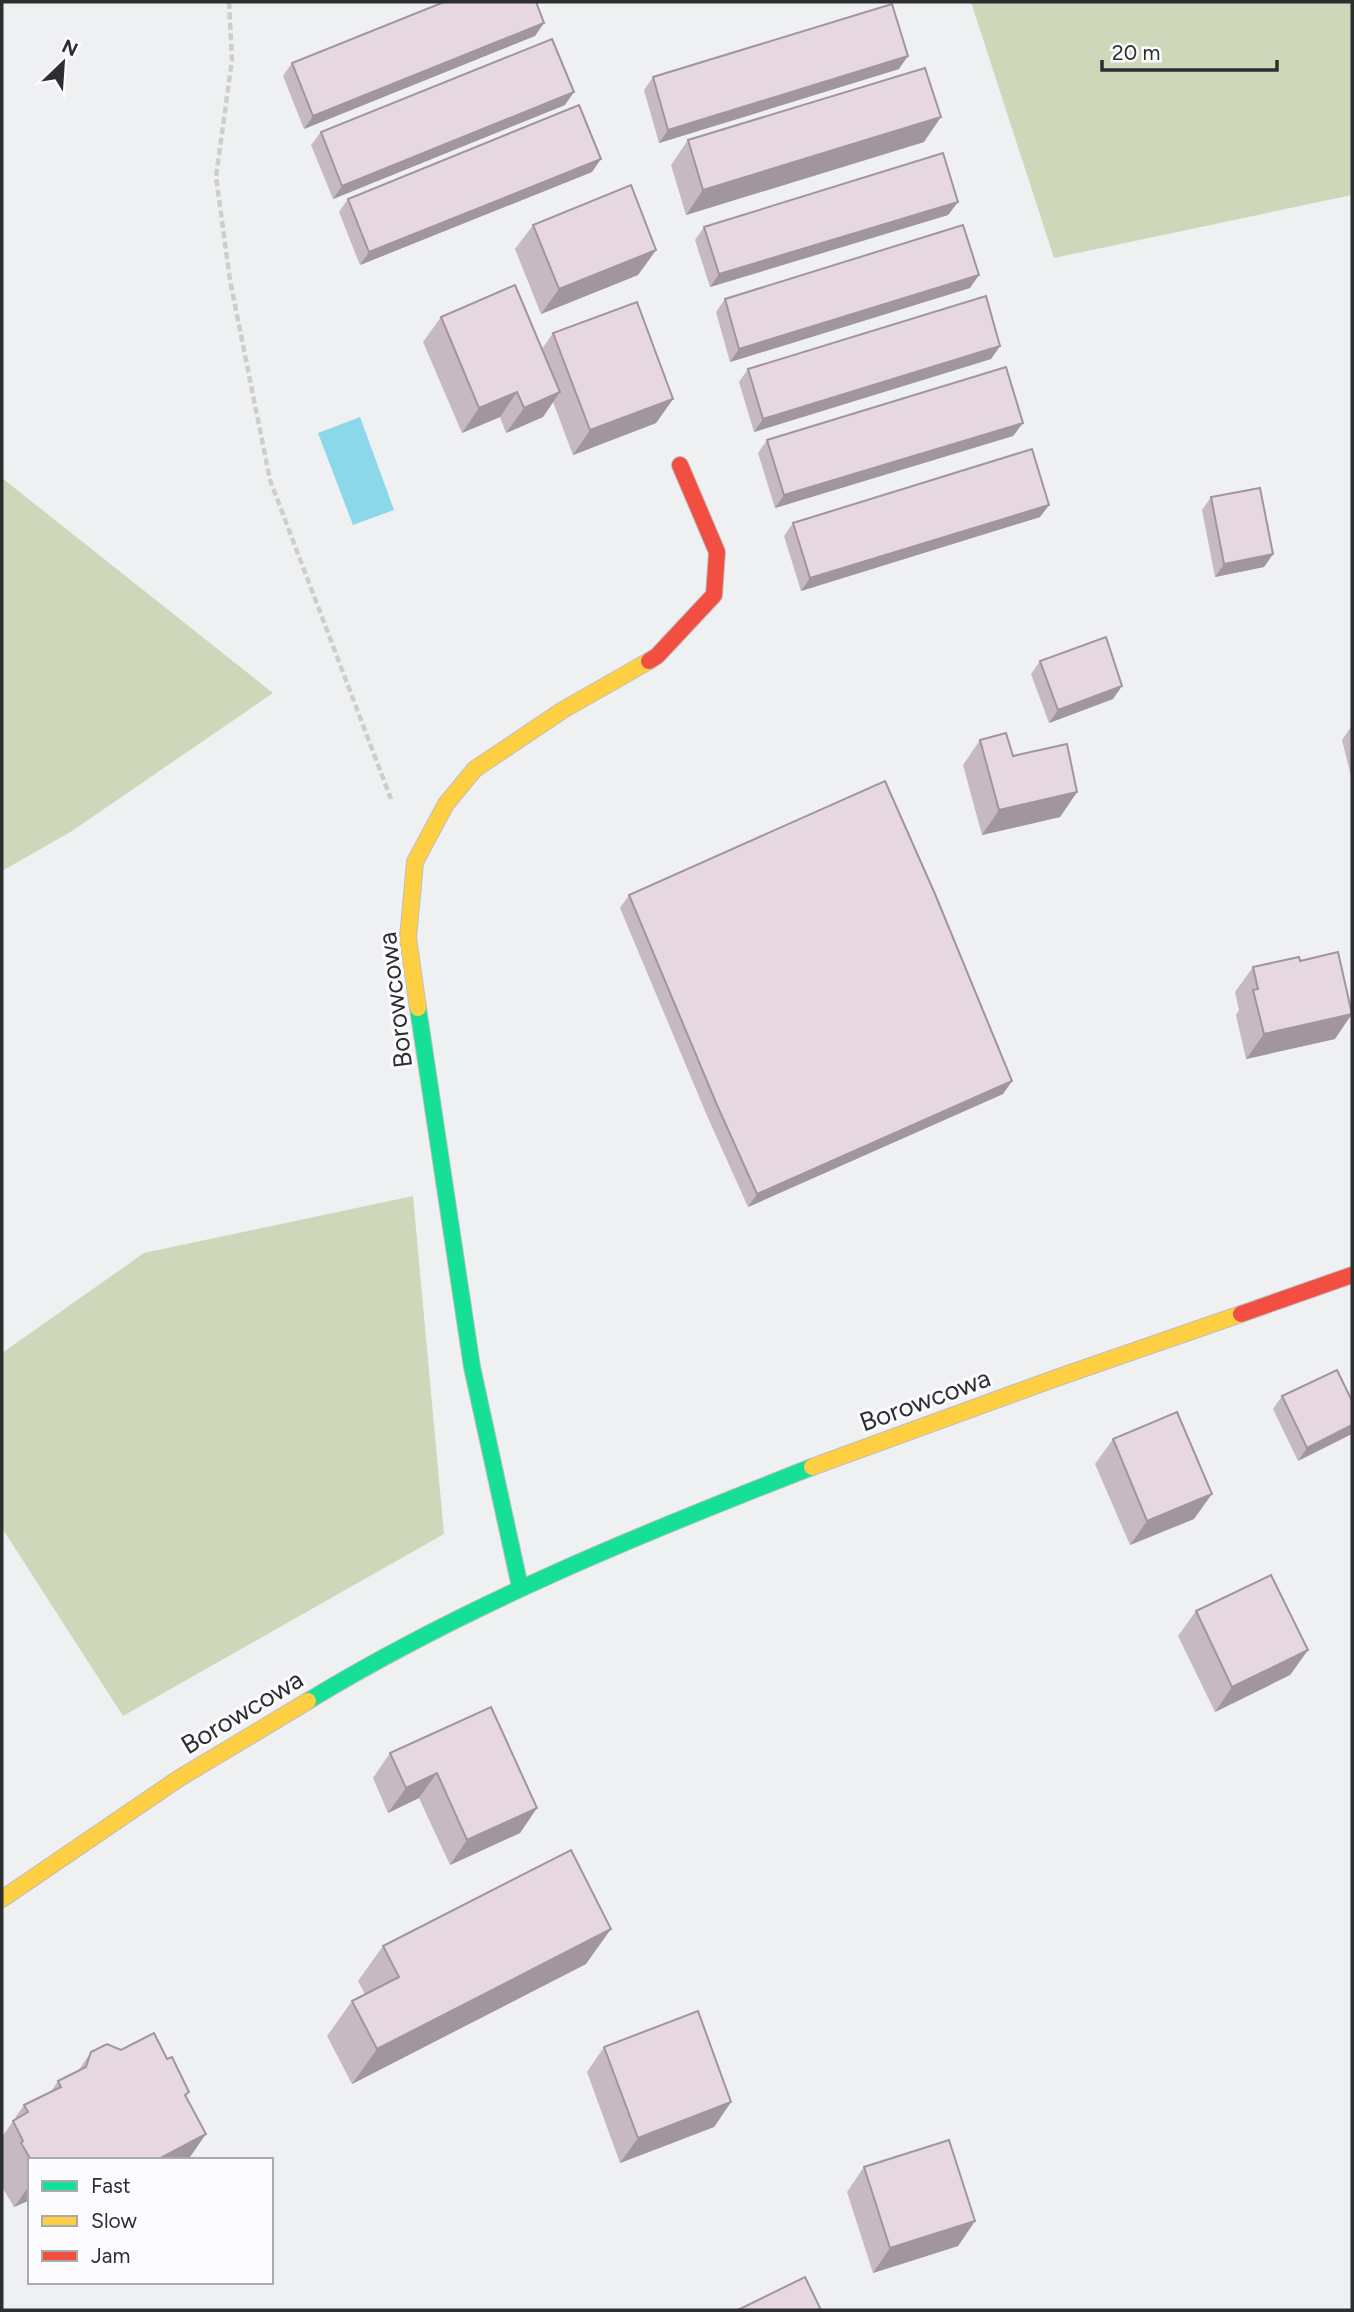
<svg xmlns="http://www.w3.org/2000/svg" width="1354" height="2312" viewBox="0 0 1354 2312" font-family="Figtree,sans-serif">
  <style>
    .green { fill: #cfd7bb }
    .water { fill: #8ad8ea }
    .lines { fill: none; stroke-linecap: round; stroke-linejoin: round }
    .fast-casing { stroke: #bebfc0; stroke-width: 18 }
    .slow-casing { stroke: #bebfc0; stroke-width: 18 }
    .jam-casing { stroke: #bebfc0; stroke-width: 18 }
    .path { stroke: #cdcece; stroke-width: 4.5; stroke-dasharray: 7 3.5; stroke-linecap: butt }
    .fast { stroke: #16e098; stroke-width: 16 }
    .slow { stroke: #ffcf43; stroke-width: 16 }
    .jam { stroke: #f24e42; stroke-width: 16 }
    .wall { fill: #c6b9c1 }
    .shaded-wall { fill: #a1969d }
    .building { fill: #e6d7e0; stroke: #a1969d; stroke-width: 2 }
    .labels { text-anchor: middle; stroke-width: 6; stroke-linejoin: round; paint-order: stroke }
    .street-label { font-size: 26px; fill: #2d2e2f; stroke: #fcfcff }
  </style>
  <rect width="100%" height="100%" fill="#eff0f1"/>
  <!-- green -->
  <g class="green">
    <path d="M971,2H1352V195L1054,258Z"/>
    <path d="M2,478L273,693L72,831L2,871Z"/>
    <path d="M413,1196L444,1534L123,1716L2,1528V1353L144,1253Z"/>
  </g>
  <!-- water -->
  <path class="water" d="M360,417L394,510L353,525L318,433Z"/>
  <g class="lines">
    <!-- fast casing -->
    <g class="fast-casing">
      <g id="fast">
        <path d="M418,1008L472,1367L520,1587"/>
        <path d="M308,1701C466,1605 640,1534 812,1467"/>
      </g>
    </g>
    <!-- slow casing -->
    <g class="slow-casing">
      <g id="slow">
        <path d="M418,1008L408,938L415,862L446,804L475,769L563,710L649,661"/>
        <path d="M812,1467L1059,1377L1241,1314"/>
        <path d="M2,1899L178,1779L308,1701"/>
      </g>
    </g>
    <!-- jam casing -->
    <g class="jam-casing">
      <g id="jam">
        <path d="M649,661L657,656L714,595L717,552L680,465"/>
        <path d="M1241,1314L1352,1275"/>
      </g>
    </g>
    <!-- path -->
    <path class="path" d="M229,2L232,60L216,177L230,280L270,480L391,799"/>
    <!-- fast -->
    <use href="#fast" class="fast"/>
    <!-- slow -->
    <use href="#slow" class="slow"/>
    <!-- jam -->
    <use href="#jam" class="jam"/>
  </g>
  <!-- wall -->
  <g class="wall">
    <path d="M535,36L304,129L283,76L292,63Z"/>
    <path d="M899,69L659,143L644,90L653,77Z"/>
    <path d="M565,105L333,199L311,145L321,132Z"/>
    <path d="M688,140L924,142L686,215L671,165Z"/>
    <path d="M592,172L360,265L339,212L348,199Z"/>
    <path d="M958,202L948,215L710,287L695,240L704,227Z"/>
    <path d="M533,225L656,250L638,275L541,314L515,249Z"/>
    <path d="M970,288L730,362L716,312L725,299Z"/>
    <path d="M441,317L542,349L553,333L673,399L656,423L573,455L553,402L543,417L506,433L500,417L462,433L423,342Z"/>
    <path d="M1000,346L991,359L754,432L739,382L748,369Z"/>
    <path d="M1023,423L1013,436L775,508L758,453L767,440Z"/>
    <path d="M1211,497L1273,554L1264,567L1215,577L1202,510Z"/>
    <path d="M1049,505L1040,517L801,591L784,536L793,523Z"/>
    <path d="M1040,661L1113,699L1049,723L1031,674Z"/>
    <path d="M1351,727H1352V780L1342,740Z"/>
    <path d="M980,740L1013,756L1077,792L1060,817L982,835L963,765Z"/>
    <path d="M629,895L1012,1081L1003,1094L748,1207L708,1118L620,908Z"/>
    <path d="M1253,967L1335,1039L1246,1059L1236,1015L1239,1010L1235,992Z"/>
    <path d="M1282,1396L1352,1401L1298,1461L1273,1409Z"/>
    <path d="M1113,1439L1194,1519L1130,1545L1095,1464Z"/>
    <path d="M1196,1611L1308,1650L1290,1675L1215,1712L1178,1636Z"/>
    <path d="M390,1753L537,1808L520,1833L450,1865L419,1798L388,1813L373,1778Z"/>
    <path d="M383,1946L586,1964L352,2084L327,2036L352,2001L365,1994L358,1981Z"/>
    <path d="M604,2047L731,2102L714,2127L620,2163L587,2072Z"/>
    <path d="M121,2050L167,2059L189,2092L186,2096L188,2160H30V2200L14,2207L2,2187V2137L24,2105L50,2093L58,2081L78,2071L91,2052Z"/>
    <path d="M864,2167L975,2221L958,2246L873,2273L847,2192Z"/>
  </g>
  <!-- shaded-wall -->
  <g class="shaded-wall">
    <path d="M544,23L535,36L304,129L313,116Z"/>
    <path d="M908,56L899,69L659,143L668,130Z"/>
    <path d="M574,92L565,105L333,199L342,186Z"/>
    <path d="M941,117L924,142L686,215L703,190Z"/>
    <path d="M601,159L592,172L360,265L369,252Z"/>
    <path d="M958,202L948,215L710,287L719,274Z"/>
    <path d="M656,250L638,275L541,314L559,289Z"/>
    <path d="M979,275L970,288L730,362L739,349Z"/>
    <path d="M1000,346L991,359L754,432L763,419Z"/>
    <path d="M517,392L500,417L462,433L479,408Z"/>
    <path d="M560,392L543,417L506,433L524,408Z"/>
    <path d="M673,399L656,423L573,455L590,430Z"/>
    <path d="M1023,423L1013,436L775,508L784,495Z"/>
    <path d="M1049,505L1040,517L801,591L810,578Z"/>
    <path d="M1273,554L1264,567L1215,577L1224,564Z"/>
    <path d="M1122,686L1113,699L1049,723L1058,710Z"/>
    <path d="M1077,792L1060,817L982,835L999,810Z"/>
    <path d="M1352,1014L1335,1039L1246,1059L1264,1034Z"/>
    <path d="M1012,1081L1003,1094L748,1207L757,1194Z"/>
    <path d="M1352,1425V1434L1298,1461L1307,1448Z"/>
    <path d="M1212,1494L1194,1519L1130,1545L1147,1521Z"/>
    <path d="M1308,1650L1290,1675L1215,1712L1232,1687Z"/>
    <path d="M437,1773L419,1798L388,1813L406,1788Z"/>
    <path d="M537,1808L520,1833L450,1865L467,1840Z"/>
    <path d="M611,1929L586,1964L352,2084L377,2049Z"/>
    <path d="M731,2102L714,2127L620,2163L638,2138Z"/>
    <path d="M206,2134L188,2160H157Z"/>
    <path d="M30,2185V2200L14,2207Z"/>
    <path d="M975,2221L958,2246L873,2273L890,2248Z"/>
  </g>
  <!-- building -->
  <g class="building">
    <path d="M444,2H536L544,23L313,116L292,63Z"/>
    <path d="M892,4L908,56L668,130L653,77Z"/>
    <path d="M552,39L574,92L342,186L321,132Z"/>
    <path d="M925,68L941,117L703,190L688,140Z"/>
    <path d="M579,105L601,159L369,252L348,199Z"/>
    <path d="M943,153L958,202L719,274L704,227Z"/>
    <path d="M631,185L656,250L559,289L533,225Z"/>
    <path d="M963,225L979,275L739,349L725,299Z"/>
    <path d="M515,285L560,392L524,408L517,392L479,408L441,317Z"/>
    <path d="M986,296L1000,346L763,419L748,369Z"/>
    <path d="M637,302L673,399L590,430L553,333Z"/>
    <path d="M1006,367L1023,423L784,495L767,440Z"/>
    <path d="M1032,449L1049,505L810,578L793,523Z"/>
    <path d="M1260,488L1273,554L1224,564L1211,497Z"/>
    <path d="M1106,637L1122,686L1058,710L1040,661Z"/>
    <path d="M1006,733L1013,756L1067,744L1077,792L999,810L980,740Z"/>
    <path d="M885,781L935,894L1012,1081L757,1194L717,1105L629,895Z"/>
    <path d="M1338,952L1352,1014L1264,1034L1253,990L1258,989L1253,967L1299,957L1300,961Z"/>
    <path d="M1337,1370L1352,1401V1425L1307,1448L1282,1396Z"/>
    <path d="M1177,1412L1212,1494L1147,1521L1113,1439Z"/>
    <path d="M1271,1575L1308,1650L1232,1687L1196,1611Z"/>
    <path d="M491,1707L537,1808L467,1840L437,1773L406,1788L390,1753Z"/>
    <path d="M571,1850L611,1929L377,2049L352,2001L399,1977L383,1946Z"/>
    <path d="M698,2011L731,2102L638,2138L604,2047Z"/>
    <path d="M154,2033L167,2059L172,2057L189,2092L185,2095L206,2134L157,2160H31L21,2143L23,2141L13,2121L28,2112L24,2105L61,2087L58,2081L86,2067L91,2052L107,2044L121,2050Z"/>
    <path d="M949,2140L975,2221L890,2248L864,2167Z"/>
    <path d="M805,2277L821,2310H738Z"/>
  </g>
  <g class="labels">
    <!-- street labels -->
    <g class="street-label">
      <text transform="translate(395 1000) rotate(-97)" y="9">Borowcowa</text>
      <text transform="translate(925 1400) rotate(-20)" y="9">Borowcowa</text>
      <text transform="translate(242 1712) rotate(-31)" y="9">Borowcowa</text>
    </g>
  </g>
  <!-- border -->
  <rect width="1354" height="2312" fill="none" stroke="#2d2e2f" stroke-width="7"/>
  <!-- legend -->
  <rect x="28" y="2158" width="245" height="126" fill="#fcfcff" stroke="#a9aaac" stroke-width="2"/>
  <rect x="42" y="2181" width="35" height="10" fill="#16e098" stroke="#a9aaac" stroke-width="2"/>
  <text x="91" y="2193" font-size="21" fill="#2d2e2f">Fast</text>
  <rect x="42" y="2216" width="35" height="10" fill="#ffcf43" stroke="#a9aaac" stroke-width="2"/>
  <text x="91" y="2228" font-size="21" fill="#2d2e2f">Slow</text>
  <rect x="42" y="2251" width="35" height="10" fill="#f24e42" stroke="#a9aaac" stroke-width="2"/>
  <text x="91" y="2263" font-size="21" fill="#2d2e2f">Jam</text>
  <!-- north arrow -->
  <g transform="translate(63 63) rotate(25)" stroke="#fcfcff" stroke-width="5" paint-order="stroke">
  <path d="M0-5L12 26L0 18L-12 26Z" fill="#2d2e2f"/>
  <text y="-10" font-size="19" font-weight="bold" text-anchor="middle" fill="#2d2e2f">N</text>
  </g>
  <!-- scale -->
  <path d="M1102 60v10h175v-10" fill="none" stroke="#2d2e2f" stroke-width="3.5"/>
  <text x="1112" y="60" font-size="21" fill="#2d2e2f" stroke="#fcfcff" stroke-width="5" paint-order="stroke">20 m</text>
</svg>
